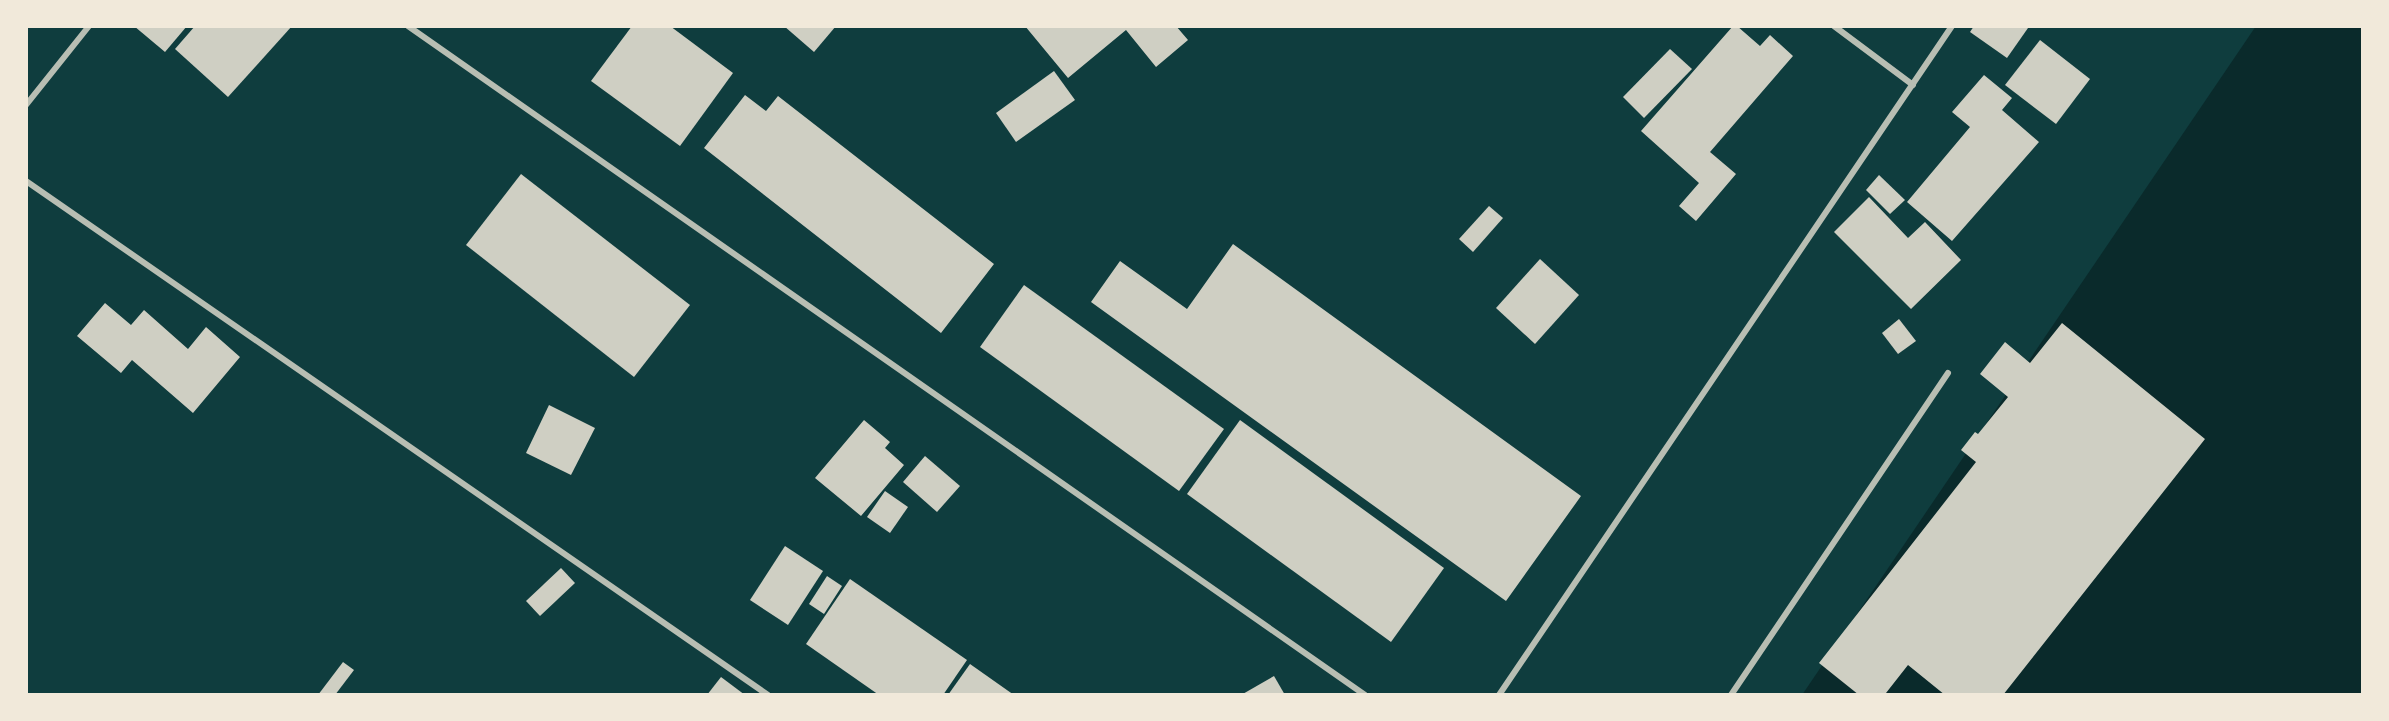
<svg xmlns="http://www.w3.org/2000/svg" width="2389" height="721" viewBox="0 0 2389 721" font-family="'Roboto Serif',serif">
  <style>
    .water { fill: #0a2a2b }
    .building { fill: #cfcfc3 }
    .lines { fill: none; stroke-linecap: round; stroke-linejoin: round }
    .service { stroke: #b8beb3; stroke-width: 6 }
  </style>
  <rect width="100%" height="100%" fill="#0f3d3e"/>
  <!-- water -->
  <path class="water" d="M2256,26H2363V695H1802Z"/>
  <!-- building -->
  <g class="building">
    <path d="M134,26H187L165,52Z"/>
    <path d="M195,26H292L228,97L175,49Z"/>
    <path d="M632,26H670L733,73L680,146L591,81Z"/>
    <path d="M784,26H836L814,52Z"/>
    <path d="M1025,26H1176L1188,40L1156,67L1126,30L1068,78Z"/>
    <path d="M1733,26H1737L1760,46L1770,35L1793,56L1710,152L1736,174L1696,221L1679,206L1699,183L1641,131Z"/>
    <path d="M1974,26H2025L2028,28L2007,58L1970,32Z"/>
    <path d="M2040,40L2090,79L2056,124L2005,85Z"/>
    <path d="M1670,49L1692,69L1644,118L1623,97Z"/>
    <path d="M1054,71L1075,100L1016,142L996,113Z"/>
    <path d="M1984,75L2012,98L2002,110L2039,142L1952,241L1907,202L1970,127L1952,112Z"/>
    <path d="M745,95L766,111L778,96L994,264L941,333L704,148Z"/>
    <path d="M521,174L690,305L634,377L466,245Z"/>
    <path d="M1879,175L1905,200L1890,214L1866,190Z"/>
    <path d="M1869,197L1908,238L1925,222L1961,260L1911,309L1834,232Z"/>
    <path d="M1489,206L1503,218L1473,252L1459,239Z"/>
    <path d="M1233,244L1581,496L1506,601L1091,302L1120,261L1187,309Z"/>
    <path d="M1540,259L1579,295L1535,344L1496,308Z"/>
    <path d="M1024,285L1224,429L1179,491L980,347Z"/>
    <path d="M105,303L131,325L144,310L188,349L206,327L240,357L193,413L132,360L121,373L77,336Z"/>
    <path d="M1899,319L1916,341L1898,354L1882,333Z"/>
    <path d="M2062,323L2205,439L2003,695H1945L1908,665L1886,693L1889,695H1859L1819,663L1976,462L1961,450L1975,432L1978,434L2008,397L1980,374L2005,342L2030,363Z"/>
    <path d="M549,405L595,428L571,475L526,453Z"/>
    <path d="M864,420L890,442L885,448L904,465L861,516L815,478Z"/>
    <path d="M1240,420L1444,568L1391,642L1187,494Z"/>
    <path d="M925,456L960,486L937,512L903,482Z"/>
    <path d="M885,491L908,507L890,533L867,517Z"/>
    <path d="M785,546L823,571L788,625L750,600Z"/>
    <path d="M561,568L575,583L540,616L526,601Z"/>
    <path d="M827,576L842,586L824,614L809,604Z"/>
    <path d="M850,579L967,660L943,695H879L806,644Z"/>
    <path d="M343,662L354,670L335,695H318Z"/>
    <path d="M970,664L1014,695H948Z"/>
    <path d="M1274,676L1285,695H1241Z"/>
    <path d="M721,677L745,695H707Z"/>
  </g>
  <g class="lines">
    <!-- service -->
    <g class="service">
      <path d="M408,26L1365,695"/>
      <path d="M1834,26L1913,85"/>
      <path d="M26,105L89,26"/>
      <path d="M26,181L768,695"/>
      <path d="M1499,695L1952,26"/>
      <path d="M1731,695L1948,373"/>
    </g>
  </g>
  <!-- border -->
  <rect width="2389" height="721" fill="none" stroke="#f1e9da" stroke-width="56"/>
</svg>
